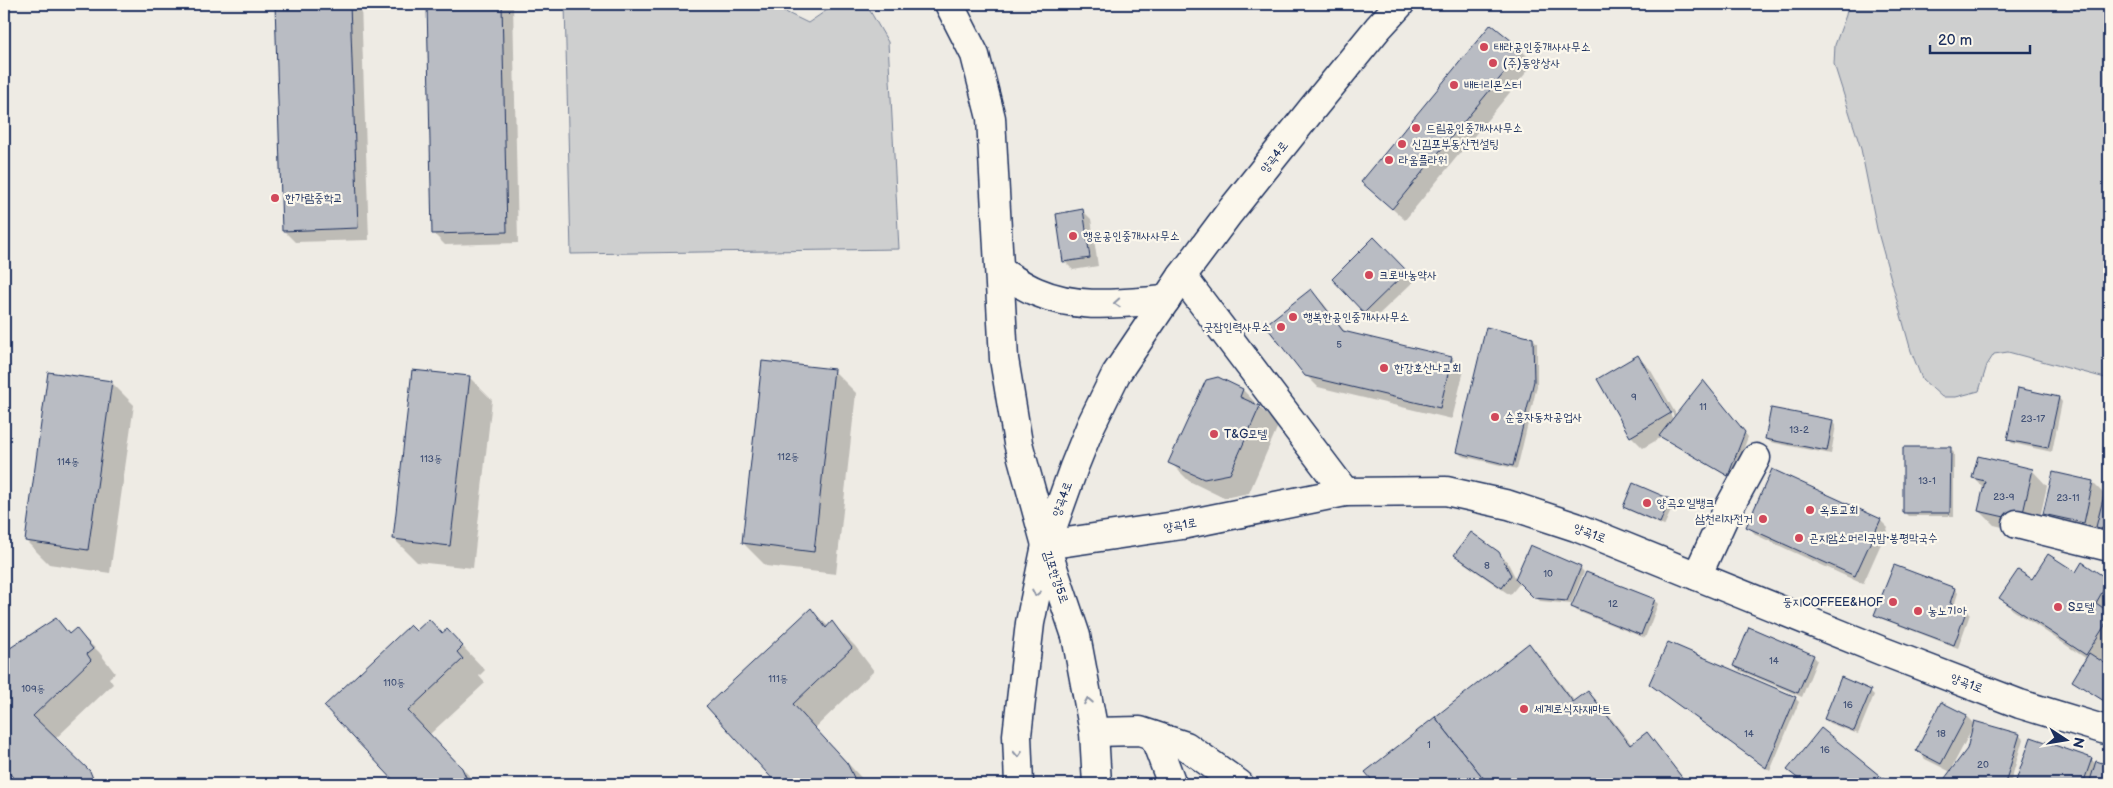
<svg xmlns="http://www.w3.org/2000/svg" width="2113" height="788" viewBox="0 0 2113 788" font-family="'Balsamiq Sans','Poor Story',sans-serif">
  <style>
    .green { fill: #cecfcf; stroke: #747f96 }
    .shadow { fill: #0003; fill-rule: evenodd }
    .building { fill: #b9bcc3; stroke: #1b2f5e }
    .lines { fill: none; stroke-linecap: round; stroke-linejoin: round }
    .minor-casing { stroke: #1b2f5e; stroke-width: 31 }
    .major-casing { stroke: #1b2f5e; stroke-width: 31 }
    .minor { stroke: #fbf7ec; stroke-width: 28 }
    .major { stroke: #fbf7ec; stroke-width: 28 }
    .oneway { stroke: #8b93a5 }
    .poi-dot { fill: #d1495b; stroke: #fbf7ec; stroke-width: 2 }
    .labels { text-anchor: middle; stroke-width: 4.5; stroke-linejoin: round; paint-order: stroke }
    .number-label { font-size: 10px; fill: #425277 }
    .poi-label { font-size: 12px; fill: #1b2f5e; stroke: #fbf7ec; text-anchor: start }
    .street-label { font-size: 12px; fill: #1b2f5e; stroke: #fbf7ec }
  </style>
  <rect width="100%" height="100%" fill="#eeebe4"/>
  <filter id="ink" filterUnits="userSpaceOnUse"><feTurbulence type="fractalNoise" baseFrequency=".02" numOctaves="2"/><feDisplacementMap in="SourceGraphic" scale="10" xChannelSelector="R" yChannelSelector="G"/><feConvolveMatrix kernelMatrix="1 2 1 2 8 2 1 2 1" color-interpolation-filters="sRGB"/></filter>
  <g filter="url(#ink)">
    <!-- green -->
    <g class="green">
      <path d="M565,4H769L808,23L836,4H866L888,42L899,249L571,254Z"/>
      <path d="M1848,4H2109V379L2008,352L1994,354L1987,365L1979,391L1956,397H1942L1922,379L1911,351L1877,229L1861,149L1834,64L1835,45L1846,15Z"/>
    </g>
    <!-- shadow -->
    <g class="shadow">
      <path d="M276,4H361L369,240L295,242L283,230Z"/>
      <path d="M428,4H513L518,243L445,245L433,233Z"/>
      <path d="M1522,51L1534,63L1405,220L1362,182Z"/>
      <path d="M1083,211L1091,219L1098,266L1073,270L1065,262Z"/>
      <path d="M1374,239L1415,280L1373,320L1333,279Z"/>
      <path d="M1311,291L1323,303L1346,333L1452,358L1464,370L1452,419L1318,387L1306,375Z"/>
      <path d="M1533,339L1537,343V386L1517,469L1462,456L1458,452Z"/>
      <path d="M1638,357L1650,369L1677,416L1707,385L1748,437L1732,479L1662,437L1643,448L1631,436ZM1645,369H1647L1675,418L1673,419Z"/>
      <path d="M833,370L856,393L836,574L766,566L743,543Z"/>
      <path d="M469,377L492,400L473,568L417,562L394,539Z"/>
      <path d="M111,382L134,405L110,573L49,564L26,541Z"/>
      <path d="M1243,390L1278,426L1249,493L1224,498L1189,481L1170,462Z"/>
      <path d="M2059,398L2062,402L2052,452L2012,443L2008,439Z"/>
      <path d="M1832,421L1836,425L1831,454L1770,442L1766,438Z"/>
      <path d="M1950,449L1954,453V516H1908L1904,512Z"/>
      <path d="M2032,470L2047,486L2038,527L2024,532L1994,525L1979,510L1984,488L1974,478Z"/>
      <path d="M2092,482L2105,495L2107,488L2109,489V538L2100,529L2099,537L2060,528L2045,513Z"/>
      <path d="M1670,500L1674,504L1664,526L1628,510L1624,506Z"/>
      <path d="M1880,520L1888,528L1863,584L1756,535L1748,526Z"/>
      <path d="M1498,553L1507,561L1516,579L1580,568L1584,572L1571,604L1540,601L1520,583L1510,595L1464,563L1456,555Z"/>
      <path d="M2082,564L2109,581V649L2101,662L2109,667V705L2073,680L2087,659L2013,610L2001,598L2032,580L2076,574Z"/>
      <path d="M1955,589L1958,593L1954,606L1966,610L1970,614L1958,648L1880,618L1876,615Z"/>
      <path d="M1654,600L1658,604L1645,638L1577,611L1573,607Z"/>
      <path d="M811,610L829,627L832,623L855,646L874,671L815,728L867,784H779L708,706Z"/>
      <path d="M56,620L71,635L76,630L99,652L115,673L109,678L113,684L55,739L101,784H21L4,766V654Z"/>
      <path d="M447,630L485,670L479,676L485,683L430,734L477,784H399L326,706L416,633L442,634Z"/>
      <path d="M1529,645L1541,657L1575,702L1588,692L1600,704L1632,745L1647,734L1658,746L1688,784H1368Z"/>
      <path d="M1813,656L1817,660L1802,697L1738,670L1734,666Z"/>
      <path d="M1655,688L1795,698L1799,702L1770,771Z"/>
      <path d="M1870,691L1874,695L1858,734L1829,723L1825,719Z"/>
      <path d="M1966,716L1975,725L2019,735L2023,739L2010,784H1953L1946,778L1951,772L1925,759L1917,750ZM1973,727L1968,749L1951,772L1950,771Z"/>
      <path d="M1821,730L1888,784H1806L1793,773Z"/>
      <path d="M2032,739L2091,759L2097,765V763L2109,767V784H2016Z"/>
    </g>
    <!-- building -->
    <g class="building">
      <path d="M275,4H350L358,228L282,231Z"/>
      <path d="M427,4H502L507,232L432,234Z"/>
      <path d="M1491,24L1523,50L1392,209L1361,182Z"/>
      <path d="M1083,209L1090,258L1063,262L1056,214Z"/>
      <path d="M1374,237L1407,271L1364,313L1332,279Z"/>
      <path d="M1311,289L1343,331L1452,357L1440,408L1305,376L1265,325Z"/>
      <path d="M1486,327L1533,338L1534,381L1513,466L1456,452Z"/>
      <path d="M1638,355L1671,413L1630,437L1597,379Z"/>
      <path d="M762,361L834,369L814,552L742,543Z"/>
      <path d="M412,370L470,376L450,546L393,539Z"/>
      <path d="M48,372L112,381L88,550L25,541Z"/>
      <path d="M1218,377L1243,389L1240,397L1260,406L1230,474L1204,479L1168,463L1206,380Z"/>
      <path d="M1703,380L1745,432L1728,476L1659,436Z"/>
      <path d="M2018,388L2059,397L2048,448L2007,440Z"/>
      <path d="M1771,408L1833,420L1827,451L1765,439Z"/>
      <path d="M1903,447H1951L1950,513H1903Z"/>
      <path d="M1978,456L2033,469L2023,513L2011,511L2009,518L1978,511L1985,481L1972,478Z"/>
      <path d="M1772,469L1881,519L1855,576L1746,527Z"/>
      <path d="M2053,472L2093,481L2084,523L2043,514Z"/>
      <path d="M1633,483L1670,499L1660,523L1623,507Z"/>
      <path d="M2106,487H2109V530L2096,527Z"/>
      <path d="M1471,532L1499,552L1511,575L1502,588L1454,555Z"/>
      <path d="M1530,545L1581,567L1567,601L1534,598L1515,579Z"/>
      <path d="M2048,554L2076,572L2082,562L2109,580L2096,603L2109,612V619L2086,655L1999,598L2018,570L2032,579Z"/>
      <path d="M1894,565L1955,588L1950,603L1967,609L1954,645L1874,615Z"/>
      <path d="M1586,572L1655,599L1641,635L1571,607Z"/>
      <path d="M811,608L826,628L832,621L852,648L793,704L847,763L857,784H777L706,706Z"/>
      <path d="M56,618L69,634L76,628L93,649L87,654L91,660L33,716L90,771L95,784H20L4,768V652Z"/>
      <path d="M429,619L442,633L447,629L463,646L457,652L463,659L408,711L462,768L469,784H397L324,706L410,625L416,631Z"/>
      <path d="M1749,627L1814,655L1798,693L1733,666Z"/>
      <path d="M1668,642L1796,697L1766,768L1649,684Z"/>
      <path d="M1529,643L1573,702L1588,691L1630,745L1647,732L1687,784H1488L1435,717Z"/>
      <path d="M2089,653L2109,666V704L2072,681Z"/>
      <path d="M1841,677L1871,690L1854,731L1824,719Z"/>
      <path d="M1941,702L1967,715L1941,764L1916,751Z"/>
      <path d="M1435,717L1488,784H1366L1372,780L1365,772Z"/>
      <path d="M1974,721L2020,734L2006,780L2004,784H1953L1945,778L1967,749Z"/>
      <path d="M1821,728L1890,784H1805L1787,770Z"/>
      <path d="M2031,737L2092,758L2083,784H2015Z"/>
      <path d="M2096,761L2109,765V784H2089Z"/>
    </g>
    <g class="lines">
      <!-- minor casing -->
      <g class="minor-casing">
        <g id="minor">
          <path d="M949,4L975,55L991,118L1004,359L1018,443L1046,545L1182,525L1345,492L1446,491L1509,505L1576,527L1882,651L2020,704L2109,731"/>
          <path d="M1000,271C1012,278 1024,287 1037,292C1078,310 1122,303 1166,300"/>
          <path d="M1182,276L1345,492"/>
          <path d="M2017,524L2109,547"/>
          <path d="M1697,576L1725,515L1756,458"/>
          <path d="M1094,732L1140,731L1186,746L1239,784"/>
          <path d="M1154,736L1172,784"/>
        </g>
      </g>
      <!-- major casing -->
      <g class="major-casing">
        <g id="major">
          <path d="M1046,547L1076,636L1094,732L1097,784"/>
          <path d="M1019,784L1017,735L1030,623L1046,545L1074,467L1091,425L1116,374L1182,276L1229,213L1312,109L1378,28L1400,4"/>
        </g>
      </g>
      <!-- minor -->
      <use href="#minor" class="minor"/>
      <!-- major -->
      <use href="#major" class="major"/>
    </g>
    <!-- one-way arrows -->
    <defs><path id="oneway-chevron" d="M-2-3.5L2.5 0L-2 3.5" fill="none" stroke-width="1.6" stroke-linecap="round" stroke-linejoin="round" transform="scale(1.25)"/></defs>
    <g class="oneway">
      <use href="#oneway-chevron" transform="translate(1117 303) rotate(176)"/>
      <use href="#oneway-chevron" transform="translate(1036 593) rotate(102)"/>
      <use href="#oneway-chevron" transform="translate(1088 701) rotate(-101)"/>
      <use href="#oneway-chevron" transform="translate(1018 754) rotate(87)"/>
    </g>
  </g>
  <!-- markers -->
  <g class="poi-dot">
    <circle cx="1484" cy="47" r="5"/>
    <circle cx="1493" cy="63" r="5"/>
    <circle cx="1454" cy="85" r="5"/>
    <circle cx="1416" cy="128" r="5"/>
    <circle cx="1402" cy="144" r="5"/>
    <circle cx="1389" cy="160" r="5"/>
    <circle cx="275" cy="198" r="5"/>
    <circle cx="1073" cy="236" r="5"/>
    <circle cx="1369" cy="275" r="5"/>
    <circle cx="1293" cy="317" r="5"/>
    <circle cx="1281" cy="327" r="5"/>
    <circle cx="1384" cy="368" r="5"/>
    <circle cx="1495" cy="417" r="5"/>
    <circle cx="1214" cy="434" r="5"/>
    <circle cx="1647" cy="503" r="5"/>
    <circle cx="1810" cy="510" r="5"/>
    <circle cx="1763" cy="519" r="5"/>
    <circle cx="1799" cy="538" r="5"/>
    <circle cx="1893" cy="602" r="5"/>
    <circle cx="2058" cy="607" r="5"/>
    <circle cx="1918" cy="611" r="5"/>
    <circle cx="1524" cy="709" r="5"/>
  </g>
  <g class="labels">
    <!-- number labels -->
    <g class="number-label">
      <text x="1339" y="348">5</text>
      <text x="1634" y="400">9</text>
      <text x="1703" y="410">11</text>
      <text x="2033" y="422">23-17</text>
      <text x="1799" y="433">13-2</text>
      <text x="788" y="460">112동</text>
      <text x="431" y="462">113동</text>
      <text x="68" y="465">114동</text>
      <text x="1927" y="484">13-1</text>
      <text x="2004" y="500">23-9</text>
      <text x="2068" y="501">23-11</text>
      <text x="1487" y="569">8</text>
      <text x="1548" y="577">10</text>
      <text x="1613" y="607">12</text>
      <text x="1774" y="664">14</text>
      <text x="778" y="682">111동</text>
      <text x="394" y="686">110동</text>
      <text x="33" y="692">109동</text>
      <text x="1848" y="708">16</text>
      <text x="1749" y="737">14</text>
      <text x="1941" y="737">18</text>
      <text x="1429" y="748">1</text>
      <text x="1825" y="753">16</text>
      <text x="1983" y="768">20</text>
    </g>
    <!-- poi labels -->
    <g class="poi-label">
      <text x="1494" y="51">태라공인중개사사무소</text>
      <text x="1503" y="67">(주)동양상사</text>
      <text x="1464" y="89">배터리몬스터</text>
      <text x="1426" y="132">드림공인중개사사무소</text>
      <text x="1412" y="148">신김포부동산컨설팅</text>
      <text x="1399" y="164">라움플라워</text>
      <text x="285" y="202">한가람중학교</text>
      <text x="1083" y="240">행운공인중개사사무소</text>
      <text x="1379" y="279">크로바농약사</text>
      <text x="1303" y="321">행복한공인중개사사무소</text>
      <text x="1271" y="331" text-anchor="end">굿잡인력사무소</text>
      <text x="1394" y="372">한강호산나교회</text>
      <text x="1505" y="421">순흥자동차공업사</text>
      <text x="1224" y="438">T&amp;G모텔</text>
      <text x="1657" y="507">양곡오일뱅크</text>
      <text x="1820" y="514">옥토교회</text>
      <text x="1753" y="523" text-anchor="end">삼천리자전거</text>
      <text x="1809" y="542">곤지암소머리국밥•봉평막국수</text>
      <text x="1883" y="606" text-anchor="end">둥지COFFEE&amp;HOF</text>
      <text x="2068" y="611">S모텔</text>
      <text x="1928" y="615">농노기아</text>
      <text x="1534" y="713">세계로식자재마트</text>
    </g>
    <!-- street labels -->
    <g class="street-label">
      <text transform="translate(1274 157) rotate(-52)" y="4">양곡4로</text>
      <text transform="translate(1062 499) rotate(-70)" y="4">양곡4로</text>
      <text transform="translate(1180 525) rotate(-10)" y="4">양곡1로</text>
      <text transform="translate(1590 533) rotate(21)" y="4">양곡1로</text>
      <text transform="translate(1056 577) rotate(71)" y="4">김포한강5로</text>
      <text transform="translate(1967 683) rotate(21)" y="4">양곡1로</text>
    </g>
  </g>
  <!-- margin -->
  <rect width="2113" height="788" fill="none" stroke="#fbf7ec" stroke-width="20"/>
  <rect x="10" y="10" width="2093" height="768" fill="none" stroke="#1b2f5e" stroke-width="2" filter="url(#ink)"/>
  <!-- north arrow -->
  <g transform="translate(2066 740) rotate(102)" stroke="#fbf7ec" stroke-width="4" paint-order="stroke">
  <path d="M0-4L9 19L0 12L-9 19Z" fill="#1b2f5e"/>
  <text y="-8" font-size="14" font-weight="bold" text-anchor="middle" fill="#1b2f5e">N</text>
  </g>
  <!-- scale -->
  <path d="M1930 45v8h100v-8" fill="none" stroke="#1b2f5e" stroke-width="2.5"/>
  <text x="1938" y="45" font-size="15" fill="#1b2f5e" stroke="#fbf7ec" stroke-width="4" paint-order="stroke">20 m</text>
</svg>
